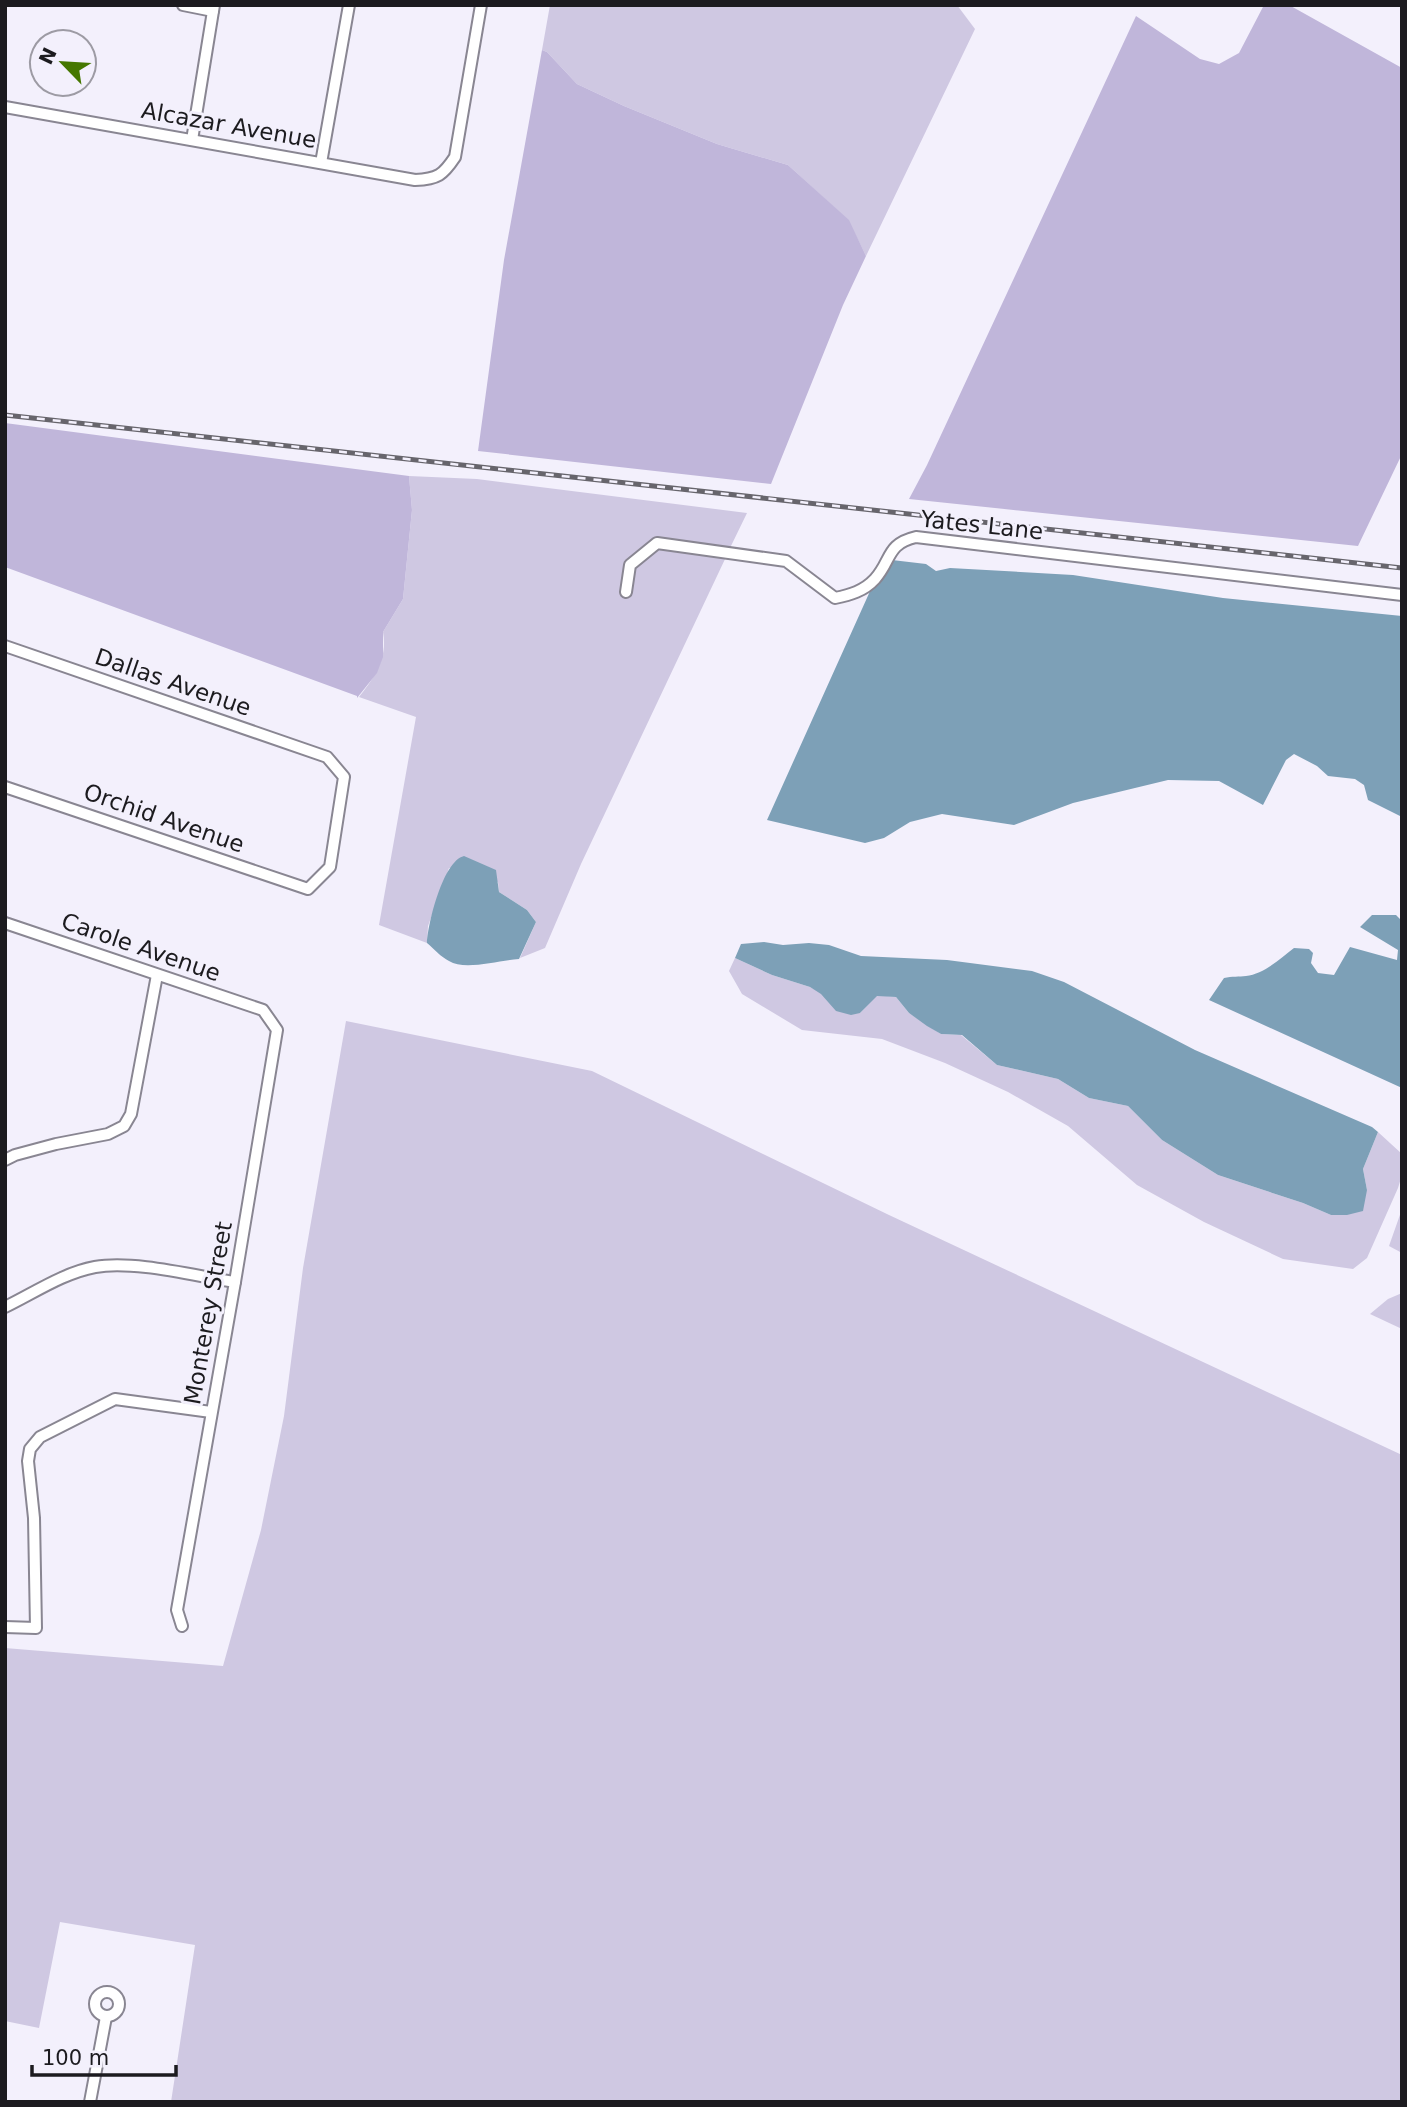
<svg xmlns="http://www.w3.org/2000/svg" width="1407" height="2107" viewBox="0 0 1407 2107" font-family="'DejaVu Sans',sans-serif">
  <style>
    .green { fill: #cfc8e2 }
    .forest { fill: #c0b6da }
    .water { fill: #7da0b7 }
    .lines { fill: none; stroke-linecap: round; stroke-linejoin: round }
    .street-casing { stroke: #898692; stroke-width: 14 }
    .street { stroke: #fff; stroke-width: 10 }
    .rail-casing { stroke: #67656c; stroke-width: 5 }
    .rail { stroke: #f3f0fc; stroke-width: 2.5; stroke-dasharray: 8; stroke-linecap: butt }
    .labels { text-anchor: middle; stroke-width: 6; stroke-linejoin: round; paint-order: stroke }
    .street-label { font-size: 23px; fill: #1c1b1f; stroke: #f3f0fc }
  </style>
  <rect width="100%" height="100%" fill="#f3f0fc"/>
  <!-- green -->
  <g class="green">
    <path d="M550,5H957L975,29L866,256L848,220L788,165L717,144L624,106L577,84L547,52L542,50Z"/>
    <path d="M409,476L477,479L747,513L730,548L657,538L624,563L620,595L630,598L635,567L659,548L726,557L581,864L545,948L520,958L536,922L527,910L499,892L498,882L449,868L428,926L427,943L379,925L416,717L359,697C374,678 388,658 383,632L403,599L412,510Z"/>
    <path d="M735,958L772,975L810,987L860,1013L877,995L896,997L909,1013L941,1034L961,1035L997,1065L1058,1079L1089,1098L1128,1106L1162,1140L1218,1175L1303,1203L1331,1215L1367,1190L1363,1169L1378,1132L1402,1154V1175L1398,1188L1367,1258L1353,1269L1283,1259L1204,1222L1137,1185L1068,1126L1008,1092L945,1063L882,1039L802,1030L742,994L729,971Z"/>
    <path d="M346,1021L592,1071L889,1215L1402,1455V2102H171L195,1945L60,1922L39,2028L5,2021V1648L223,1666L261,1530L284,1416L303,1268Z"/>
    <path d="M1402,1209V1253L1389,1246Z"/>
    <path d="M1402,1293V1329L1370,1314L1388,1299Z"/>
  </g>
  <!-- forest -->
  <g class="forest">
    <path d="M1264,5H1289L1402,68V454L1358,546L909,499L927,465L1136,16L1200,59L1219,64L1239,53Z"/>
    <path d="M542,50L547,52L577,84L624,106L717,144L788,165L849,220L866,256L843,305L771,484L478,451L504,260Z"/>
    <path d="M5,423L409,476L412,510L403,599L383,632V657L377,673L357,698V696L5,567Z"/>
  </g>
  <!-- water -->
  <g class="water">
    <path d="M892,560L926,564L936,571L950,568L1073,575L1223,598L1402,616V817L1368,800L1364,785L1355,779L1328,776L1317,766L1294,754L1286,760L1263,805L1219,781L1168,780L1073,803L1014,825L942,814L910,822L884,838L865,843L767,820L871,589L880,581Z"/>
    <path d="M464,856L496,870L499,892L527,910L536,922L519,959C499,960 465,971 449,961C441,957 434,949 427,943C428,923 443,861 464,856Z"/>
    <path d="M1372,915H1396L1402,921V1088L1209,1000L1224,978C1232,976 1239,977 1246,976C1264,974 1281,958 1294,948L1309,949L1313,953L1311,963L1318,973L1334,975L1350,947L1397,960L1398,950L1360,927Z"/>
    <path d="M764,942L783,945L809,943L829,945L861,956L947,960L1032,971L1064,982L1195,1050L1372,1127L1378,1132L1363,1169L1367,1190L1363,1211L1347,1215H1331L1303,1203L1218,1175L1162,1140L1128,1106L1089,1098L1058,1079L997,1065L962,1035L941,1034L927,1026L909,1013L896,997L877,996L860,1013L851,1015L836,1011L821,994L810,987L772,975L735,958L741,944Z"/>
  </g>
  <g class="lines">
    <!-- street casing -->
    <g class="street-casing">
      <g id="street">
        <path d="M183,5L213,11"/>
        <path d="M5,107L415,180C438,179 443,175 455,157L481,5"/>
        <path d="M192,140L214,5"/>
        <path d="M321,163L349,5"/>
        <path d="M626,592L630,565L657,543L786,561L835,598C850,595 864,591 875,579C892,560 886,544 916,537L1402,595"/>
        <path d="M5,646L327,757L344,777L330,867L308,889L5,787"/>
        <path d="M5,923L263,1010L277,1030L235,1282L177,1610L182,1626"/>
        <path d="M5,1160L15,1155L56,1144L108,1134L124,1126L131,1114L157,975"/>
        <path d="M5,1307C34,1293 63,1273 95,1267C134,1260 195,1276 235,1282"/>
        <path d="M5,1627L36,1628L34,1518L28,1461L30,1449L40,1437L115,1399L211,1412"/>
        <circle cx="107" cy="2004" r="12"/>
        <path d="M90,2102L106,2017"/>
      </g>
    </g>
    <!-- street -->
    <use href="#street" class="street"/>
    <!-- rail casing -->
    <g class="rail-casing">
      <path id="rail" d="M5,415L1402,568"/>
    </g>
    <!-- rail -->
    <use href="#rail" class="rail"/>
  </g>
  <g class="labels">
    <!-- street labels -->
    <g class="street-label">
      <text transform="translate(229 125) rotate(10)" y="8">Alcazar Avenue</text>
      <text transform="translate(982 525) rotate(6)" y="8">Yates Lane</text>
      <text transform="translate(173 682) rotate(19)" y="8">Dallas Avenue</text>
      <text transform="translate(164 818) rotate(19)" y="8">Orchid Avenue</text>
      <text transform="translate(141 947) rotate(19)" y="8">Carole Avenue</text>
      <text transform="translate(208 1313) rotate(-80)" y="8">Monterey Street</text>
    </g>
  </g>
  <!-- border -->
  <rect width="1407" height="2107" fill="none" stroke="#1c1b1f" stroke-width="14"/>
  <!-- north arrow -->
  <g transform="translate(63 63) rotate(295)"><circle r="33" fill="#f3f0fc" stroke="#9d9ba4" stroke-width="2"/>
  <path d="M0-5L12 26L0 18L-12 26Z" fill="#457700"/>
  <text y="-10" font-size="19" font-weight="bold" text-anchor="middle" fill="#1c1b1f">N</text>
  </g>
  <!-- scale -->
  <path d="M32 2065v10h144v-10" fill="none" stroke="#1c1b1f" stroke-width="3.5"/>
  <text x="42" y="2065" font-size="21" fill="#1c1b1f" stroke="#f3f0fc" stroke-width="5" paint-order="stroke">100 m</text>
</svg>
